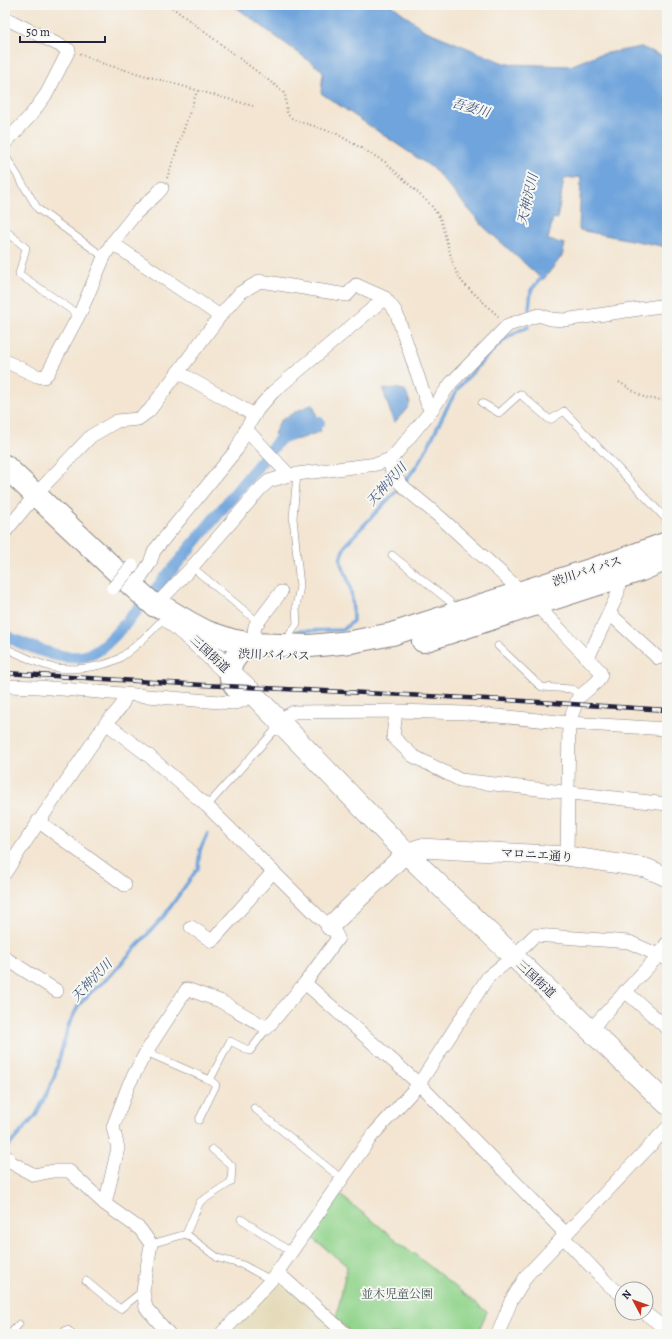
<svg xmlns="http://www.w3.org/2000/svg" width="672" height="1339" viewBox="0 0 672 1339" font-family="Alegreya,'Noto Serif JP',serif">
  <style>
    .built { fill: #e5dbba }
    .green { fill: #92d48c; stroke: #5a7b64 }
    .water { fill: #6fa4dc; stroke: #48638c }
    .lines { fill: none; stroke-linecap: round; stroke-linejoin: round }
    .stream { stroke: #6fa4dc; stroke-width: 3.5 }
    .canal { stroke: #6fa4dc; stroke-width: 12 }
    .lane-casing { stroke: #8a8486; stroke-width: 8 }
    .street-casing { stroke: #8a8486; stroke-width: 14 }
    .secondary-casing { stroke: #8a8486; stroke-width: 20 }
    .primary-casing { stroke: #8a8486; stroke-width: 22 }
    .highway-casing { stroke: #8a8486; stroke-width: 24 }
    .path { stroke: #8a8486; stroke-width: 2; stroke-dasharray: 1 3; stroke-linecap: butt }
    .lane { stroke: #fff; stroke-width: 7 }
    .street { stroke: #fff; stroke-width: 13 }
    .secondary { stroke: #fff; stroke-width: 19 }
    .primary { stroke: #fff; stroke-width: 21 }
    .highway { stroke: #fff; stroke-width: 22 }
    .rail-casing { stroke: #22223b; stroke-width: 4.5 }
    .rail { stroke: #f6f6f2; stroke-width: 3; stroke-dasharray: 9; stroke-linecap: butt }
    .street-bridge-casing { stroke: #8a8486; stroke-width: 14; stroke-linecap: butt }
    .street-bridge { stroke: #fff; stroke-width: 13 }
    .labels { text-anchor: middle; stroke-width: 4; stroke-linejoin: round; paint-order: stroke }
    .street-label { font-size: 12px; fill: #22223b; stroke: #f6f6f2 }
    .park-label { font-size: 12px; fill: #445753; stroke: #f6f6f2 }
    .water-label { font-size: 13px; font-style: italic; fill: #41567b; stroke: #f6f6f2 }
  </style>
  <rect width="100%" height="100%" fill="#f6f6f2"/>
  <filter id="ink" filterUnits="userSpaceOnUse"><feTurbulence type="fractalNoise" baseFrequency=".025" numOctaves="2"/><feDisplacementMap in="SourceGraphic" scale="8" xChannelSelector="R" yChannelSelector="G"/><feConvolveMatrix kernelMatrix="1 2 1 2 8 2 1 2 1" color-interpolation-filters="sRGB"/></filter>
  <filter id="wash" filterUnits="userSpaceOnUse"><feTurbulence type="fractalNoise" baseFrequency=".012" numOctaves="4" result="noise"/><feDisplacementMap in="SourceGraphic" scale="16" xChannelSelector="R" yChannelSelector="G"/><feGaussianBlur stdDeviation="0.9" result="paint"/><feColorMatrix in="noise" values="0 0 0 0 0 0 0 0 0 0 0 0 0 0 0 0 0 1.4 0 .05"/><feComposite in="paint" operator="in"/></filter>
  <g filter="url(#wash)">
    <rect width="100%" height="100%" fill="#f3e5d1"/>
    <!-- built -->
    <path class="built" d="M278,1278L342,1334H226Z"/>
    <!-- green -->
    <path class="green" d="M339,1194L487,1312L477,1334H353L336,1319L347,1266L310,1236Z"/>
    <!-- water -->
    <g class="water">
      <path d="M233,5H392L424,30L506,64L570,66L597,55L641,47L667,58V247L579,230L581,177L564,179L557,219L553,218L548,240L565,244L562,256L543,280L484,227L434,169L321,93L323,71Z"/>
      <path d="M393,388L405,390L410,403L406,410L394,423L383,390Z"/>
      <path d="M313,404L321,431C305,437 290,446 274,434L280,421L297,411Z"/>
    </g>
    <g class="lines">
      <!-- stream -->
      <g class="stream">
        <path d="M529,309L531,290L544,275"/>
        <path d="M404,482C428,456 437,422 456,392C460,385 466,379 472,373C488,355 504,335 528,327"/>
        <path d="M295,635L297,631L343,630L353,621C353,609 352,591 348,580C342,561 335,564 347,543L400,487"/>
        <path d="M5,1150L36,1115L54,1078L68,1027L78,1006L89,994L109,977L164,916L198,868L200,850L208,833"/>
      </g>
      <!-- canal -->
      <g class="canal">
        <path d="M151,595L280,439L319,422"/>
        <path d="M5,636C31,646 71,668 97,651C111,642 128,620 140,607"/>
      </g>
    </g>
  </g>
  <g filter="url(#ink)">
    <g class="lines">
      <!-- lane casing -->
      <g class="lane-casing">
        <g id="lane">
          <path d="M5,155L38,209L104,257"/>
          <path d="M5,230L26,248L19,274L79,315"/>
          <path d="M482,403L499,413L520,394L550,420L564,411L667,520"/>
          <path d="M392,555L449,601L453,606L456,612"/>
          <path d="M192,567L258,622"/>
          <path d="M288,642L290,634L297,624L296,607L300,586L293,518L297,474"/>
          <path d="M498,646L538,684L542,687L571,689L583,695"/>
          <path d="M5,648C20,654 35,663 51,667C69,671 101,668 118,659C134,649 149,634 162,620"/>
          <path d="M207,806L276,729"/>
          <path d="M146,1052L210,1080L230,1041L250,1051L267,1028"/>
          <path d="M254,1108L342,1179"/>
          <path d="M199,1120L216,1085L210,1080"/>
          <path d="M241,1219L291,1252"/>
          <path d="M186,1234L218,1258L243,1265L271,1280"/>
          <path d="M151,1244L186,1234L200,1202L231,1182L232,1166L212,1149"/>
          <path d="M86,1281L120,1309L143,1291"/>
          <path d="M10,1334L19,1324"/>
        </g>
      </g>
      <!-- street casing -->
      <g class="street-casing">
        <g id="street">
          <path d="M5,18L69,50L47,93L31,115L5,143"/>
          <path d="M112,243L220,316"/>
          <path d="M5,361L37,376L44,377L48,373L81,311L104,257L112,243L136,213L157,194L162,188"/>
          <path d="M178,372L254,415"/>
          <path d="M389,460L392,472L400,483L406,489L441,518L522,592L538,604L543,612L600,671L601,675L598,681L578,698L569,723L567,856"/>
          <path d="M289,475L246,429L258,409L273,392L385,298"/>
          <path d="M5,532L36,494L91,436L117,421L138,419L149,411L220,316L240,293L260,281L347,295L356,285L385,298L396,312L427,403L431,411"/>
          <path d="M617,572C621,593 617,595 609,613L658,658"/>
          <path d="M134,587L150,563L154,551L237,449L246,429"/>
          <path d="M155,606L192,567L261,488L269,481L289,475L377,464L390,459L393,457L431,411L451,383L508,325L539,315L551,319L564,320L667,305"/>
          <path d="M252,644L255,626L281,592"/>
          <path d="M588,658L609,613"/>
          <path d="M5,686L38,687L232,703C242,703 246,699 252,693"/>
          <path d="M396,711L393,737L413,756L460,780L667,804"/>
          <path d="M106,723L149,756L207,806L319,917C327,924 334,928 338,938L305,983L267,1028L220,1001L187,989L146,1052L129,1084L113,1127L118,1148L105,1204L140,1229L151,1244L143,1291L146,1308L169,1334"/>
          <path d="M277,729L288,715L294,712L396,711L466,713L569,723L667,729"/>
          <path d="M38,821L125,885"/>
          <path d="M5,873C37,823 71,775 104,726C112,715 125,707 125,694"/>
          <path d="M191,927L212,941L273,872"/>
          <path d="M5,958L57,991"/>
          <path d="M305,983L419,1084L562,1230L563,1237L609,1285L622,1295"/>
          <path d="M625,991L667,1028"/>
          <path d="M590,1030L659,955L667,943"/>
          <path d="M5,1155L12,1163L34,1175L53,1171H69L105,1204"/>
          <path d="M277,1272L346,1334"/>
          <path d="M645,1313L667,1330"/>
          <path d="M67,1333L68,1334"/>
          <path d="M221,1334L274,1277L371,1137L419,1084L488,977L513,957L535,935L629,942L667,959"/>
          <path d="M498,1334L511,1301L527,1275L667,1128"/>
        </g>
      </g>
      <!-- secondary casing -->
      <g class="secondary-casing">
        <path id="secondary" d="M330,926L406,853L421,848L567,856L646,868L667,877"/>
      </g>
      <!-- primary casing -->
      <g class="primary-casing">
        <path id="primary" d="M170,618L194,639L252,693L406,853L667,1104"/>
      </g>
      <!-- highway casing -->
      <g class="highway-casing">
        <g id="highway">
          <path d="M5,466L128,582L155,606L163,607L190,623L207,632L231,640L252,644L310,646L351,642L392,634L615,562L667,543"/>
          <path d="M423,641L641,570L667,559"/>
          <path d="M238,690L231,679L230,665L238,654L252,644"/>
        </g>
      </g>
      <!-- path -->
      <g class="path">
        <path d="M169,5L280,89L285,94L287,113L290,117L297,121L311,125L337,134L385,162L430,204L440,218L454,267L462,282L499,317"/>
        <path d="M80,54L104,64L253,106"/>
        <path d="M167,178L197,91"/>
        <path d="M619,382L645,398L663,400L667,404"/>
      </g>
      <!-- lane -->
      <use href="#lane" class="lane"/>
      <!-- street -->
      <use href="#street" class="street"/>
      <!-- secondary -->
      <use href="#secondary" class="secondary"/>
      <!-- primary -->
      <use href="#primary" class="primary"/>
      <!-- highway -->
      <use href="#highway" class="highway"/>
      <!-- rail casing -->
      <g class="rail-casing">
        <path id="rail" d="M5,673L203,685L507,700L667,710"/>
      </g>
      <!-- rail -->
      <use href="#rail" class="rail"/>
      <!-- street-bridge casing -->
      <g class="street-bridge-casing">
        <path id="street-bridge" d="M113,588L132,566"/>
      </g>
      <!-- street-bridge -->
      <use href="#street-bridge" class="street-bridge"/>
    </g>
  </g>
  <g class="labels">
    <!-- street labels -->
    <g class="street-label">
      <text transform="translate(587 571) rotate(-18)" y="4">渋川バイパス</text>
      <text transform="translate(210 654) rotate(43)" y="4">三国街道</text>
      <text transform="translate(274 655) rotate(2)" y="4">渋川バイパス</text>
      <text transform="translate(537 855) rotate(4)" y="4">マロニエ通り</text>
      <text transform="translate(536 979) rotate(43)" y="4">三国街道</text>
    </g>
    <!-- park labels -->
    <g class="park-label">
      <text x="397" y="1298">並木児童公園</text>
    </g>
    <!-- water labels -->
    <g class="water-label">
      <text transform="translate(471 107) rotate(16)" y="5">吾妻川</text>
      <text transform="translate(527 199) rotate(-77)" y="5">天神沢川</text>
      <text transform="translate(386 484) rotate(-48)" y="5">天神沢川</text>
      <text transform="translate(91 980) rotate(-46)" y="5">天神沢川</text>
    </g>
  </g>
  <!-- margin -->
  <rect width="672" height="1339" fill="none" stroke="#f6f6f2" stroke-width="20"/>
  <!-- north arrow -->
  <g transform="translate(634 1301) rotate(311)"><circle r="19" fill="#f6f6f2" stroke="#a1a1a9"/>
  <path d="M0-3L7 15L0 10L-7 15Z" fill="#c8321e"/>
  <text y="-6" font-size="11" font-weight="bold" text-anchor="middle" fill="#22223b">N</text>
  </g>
  <!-- scale -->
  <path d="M20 36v6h85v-6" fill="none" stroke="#22223b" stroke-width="2"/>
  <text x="26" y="36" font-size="12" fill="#22223b" stroke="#f6f6f2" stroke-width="3" paint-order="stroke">50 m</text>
</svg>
